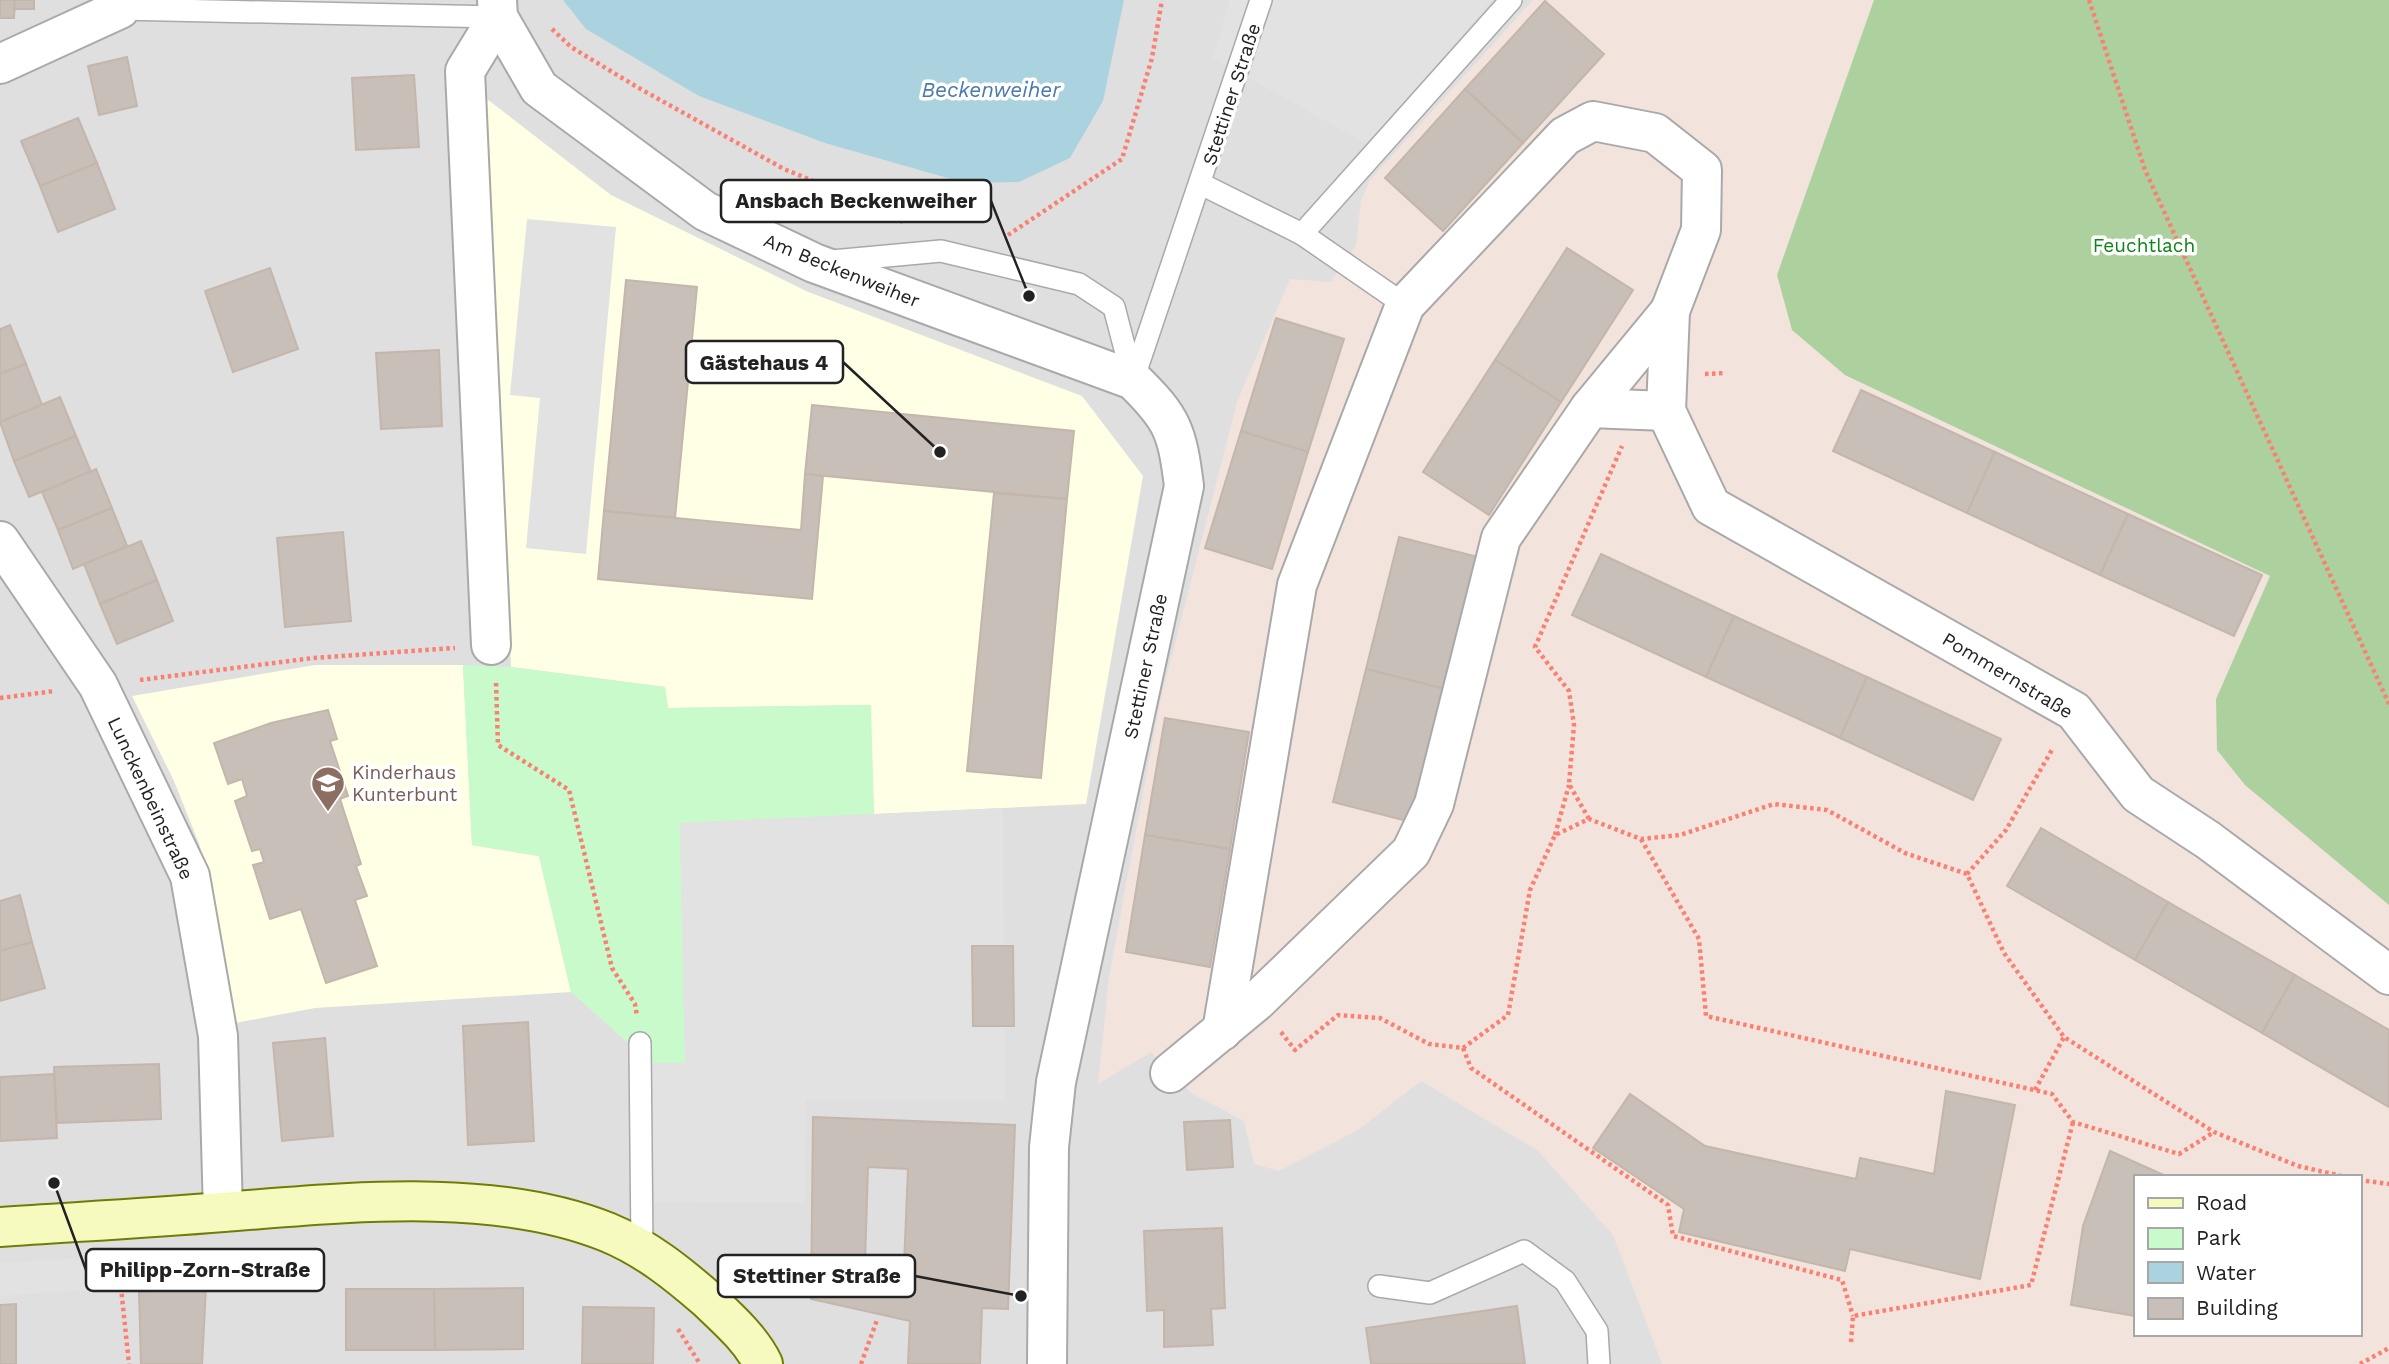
<svg xmlns="http://www.w3.org/2000/svg" width="2389" height="1364" viewBox="0 0 2389 1364" font-family="'Work Sans',sans-serif">
  <style>
    .residential { fill: #e0dfdf; fill-rule: evenodd }
    .education { fill: #ffffe5 }
    .military { fill: #f3e3dd; fill-rule: evenodd }
    .forest { fill: #add19e }
    .park { fill: #c8facc }
    .parking { fill: #e2e2e2 }
    .water { fill: #aad3df }
    .building { fill: #c7bfb8; stroke: #c4b6ab; stroke-width: 2; fill-rule: evenodd }
    .lines { fill: none; stroke-linecap: round; stroke-linejoin: round }
    .service-casing { stroke: #a9a9a9; stroke-width: 24 }
    .minor-casing { stroke: #a9a9a9; stroke-width: 42 }
    .secondary-casing { stroke: #707d05; stroke-width: 42 }
    .path { stroke: #fa8072; stroke-width: 4.5; stroke-dasharray: 3.5 3.5; stroke-linecap: butt }
    .service { stroke: #fff; stroke-width: 21 }
    .minor { stroke: #fff; stroke-width: 38 }
    .secondary { stroke: #f7fabf; stroke-width: 38 }
    .labels { text-anchor: middle; stroke-width: 7; stroke-linejoin: round; paint-order: stroke }
    .street-label { font-size: 19px; fill: #222; stroke: #fff }
    .park-label { font-size: 19px; fill: #0c8416; stroke: #fff }
    .education-label { font-size: 19px; fill: #785e54; stroke: #fff; text-anchor: start }
    .water-label { font-size: 21px; font-style: italic; fill: #4a7aab; stroke: #fff }
    .leader { fill: none; stroke: #222; stroke-width: 2.5 }
    .callout-dot { fill: #222; stroke: #fff; stroke-width: 2.5 }
    .callout { fill: #fff; stroke: #222; stroke-width: 2.5 }
    .callout-label { font-size: 21px; text-anchor: middle; font-weight: bold; fill: #222 }
  </style>
  <rect width="100%" height="100%" fill="#f2efe9"/>
  <!-- residential -->
  <path class="residential" d="M0,0H1874L1777,275L2218,750L2389,905V1364H0ZM2135,1177H2359V1334H2135Z"/>
  <!-- education -->
  <g class="education">
    <path d="M487,99L611,195L806,291L1082,396L1143,476L1086,804L874,814L870,705L668,708L665,687L511,667Z"/>
    <path d="M315,665H463L472,845L539,856L571,992L315,1008L235,1023L221,933L200,846L174,781L132,696Z"/>
  </g>
  <!-- military -->
  <path class="military" d="M1533,0H1874L1777,275L1845,375L2270,576L2216,699L2245,785L2389,905V1364H1662L1613,1235L1538,1151L1421,1081L1358,1130L1279,1171L1254,1164L1244,1121L1191,1093L1151,1052L1098,1084L1109,977L1160,702L1237,402L1290,279L1331,282L1356,245L1361,200L1370,180ZM2135,1177H2359V1334H2135Z"/>
  <!-- forest -->
  <path class="forest" d="M1874,0H2389V905L2245,785L2217,750L2216,699L2270,576L1845,375L1792,330L1777,275Z"/>
  <!-- park -->
  <path class="park" d="M463,665L511,667L665,687L668,708L871,705L874,814L680,823L685,1063H650L571,992L539,856L472,845Z"/>
  <!-- parking -->
  <g class="parking">
    <path d="M1230,0H1492L1367,144L1213,58Z"/>
    <path d="M527,219L616,227L586,554L526,548L540,398L510,395Z"/>
    <path d="M1003,808L1005,1101L806,1100L805,1203L650,1202V1063H685L680,823Z"/>
    <path d="M83,1258L96,1289L0,1296V1263Z"/>
  </g>
  <!-- water -->
  <path class="water" d="M563,0H1124L1103,101L1070,158L1019,182L965,183L825,143L699,96L586,29Z"/>
  <!-- building -->
  <g class="building">
    <path d="M0,0H15L14,18H0Z"/>
    <path d="M15,0H34V9H14Z"/>
    <path d="M1545,1L1604,54L1523,143L1465,89Z"/>
    <path d="M127,57L137,106L99,115L88,66Z"/>
    <path d="M414,75L419,147L356,150L352,78Z"/>
    <path d="M1465,89L1523,143L1443,231L1385,178Z"/>
    <path d="M78,118L97,163L40,186L21,141Z"/>
    <path d="M97,163L115,209L58,232L40,186Z"/>
    <path d="M1567,248L1633,290L1561,402L1495,360Z"/>
    <path d="M270,268L298,349L233,372L205,291Z"/>
    <path d="M626,280L697,287L675,518L604,511Z"/>
    <path d="M1276,318L1344,339L1308,452L1241,431Z"/>
    <path d="M10,325L26,364L0,374V329Z"/>
    <path d="M439,350L442,426L381,429L376,353Z"/>
    <path d="M1495,360L1561,402L1489,515L1423,472Z"/>
    <path d="M26,364L42,405L0,422V374Z"/>
    <path d="M1861,390L1995,452L1967,513L1833,451Z"/>
    <path d="M60,397L76,436L14,461L0,422Z"/>
    <path d="M812,405L1074,431L1067,499L805,474Z"/>
    <path d="M1241,431L1308,452L1272,569L1205,548Z"/>
    <path d="M76,436L91,472L29,497L14,461Z"/>
    <path d="M1995,452L2128,514L2100,575L1967,513Z"/>
    <path d="M96,469L112,508L58,530L42,492Z"/>
    <path d="M805,474L823,476L812,599L598,579L604,511L801,530Z"/>
    <path d="M994,493L1067,499L1041,778L967,771Z"/>
    <path d="M112,508L127,546L73,569L58,530Z"/>
    <path d="M2128,514L2262,575L2234,636L2100,575Z"/>
    <path d="M343,532L351,621L285,627L277,538Z"/>
    <path d="M1399,537L1478,557L1445,689L1366,669Z"/>
    <path d="M141,541L157,580L100,604L84,564Z"/>
    <path d="M1601,554L1734,616L1706,677L1572,615Z"/>
    <path d="M157,580L173,621L117,644L100,604Z"/>
    <path d="M1734,616L1867,677L1840,738L1706,677Z"/>
    <path d="M1366,669L1445,689L1411,822L1333,802Z"/>
    <path d="M1867,677L2001,739L1973,800L1840,738Z"/>
    <path d="M328,710L337,739L330,741L348,796L340,799L361,864L356,866L367,896L355,900L377,966L326,983L301,909L270,919L253,865L264,862L260,849L252,851L235,801L247,796L242,779L228,784L214,743L271,723Z"/>
    <path d="M1165,718L1249,732L1230,849L1145,835Z"/>
    <path d="M2041,828L2168,902L2135,960L2007,886Z"/>
    <path d="M1145,835L1230,849L1210,967L1126,952Z"/>
    <path d="M20,895L32,942L0,951V901Z"/>
    <path d="M2168,902L2295,975L2262,1033L2135,960Z"/>
    <path d="M32,942L45,988L0,1001V951Z"/>
    <path d="M972,946H1013L1014,1026H973Z"/>
    <path d="M2295,975L2389,1030V1107L2262,1033Z"/>
    <path d="M528,1022L534,1141L468,1145L463,1026Z"/>
    <path d="M325,1038L333,1136L282,1141L273,1043Z"/>
    <path d="M159,1064L161,1119L57,1123L54,1067Z"/>
    <path d="M54,1074L57,1138L0,1141V1077Z"/>
    <path d="M1946,1091L2015,1105L1980,1279L1850,1249L1845,1271L1679,1232L1684,1209L1593,1148L1630,1094L1705,1146L1856,1179L1860,1158L1934,1174Z"/>
    <path d="M813,1117L1015,1125L1008,1309L982,1308L980,1364H908L910,1321L811,1299ZM868,1167L908,1169L904,1265L865,1263Z"/>
    <path d="M1230,1120L1233,1167L1187,1170L1184,1122Z"/>
    <path d="M2110,1151L2168,1177H2135V1316L2071,1305L2083,1226Z"/>
    <path d="M1222,1228L1225,1308L1211,1309L1213,1345L1164,1347V1310L1147,1311L1144,1231Z"/>
    <path d="M206,1287L202,1364H141L139,1292Z"/>
    <path d="M523,1288V1349L435,1350L434,1289Z"/>
    <path d="M346,1289H434L435,1350H346Z"/>
    <path d="M16,1304V1364H0V1305Z"/>
    <path d="M1517,1306L1525,1364H1371L1366,1328Z"/>
    <path d="M583,1307L654,1308L653,1364H582Z"/>
  </g>
  <g class="lines">
    <!-- service casing -->
    <g class="service-casing">
      <g id="service">
        <path d="M120,9L498,17"/>
        <path d="M1201,184L1302,234L1511,0"/>
        <path d="M1302,234L1405,305"/>
        <path d="M832,261L941,251L1079,284L1114,307L1133,380"/>
        <path d="M1133,380L1261,0"/>
        <path d="M640,1043L642,1249"/>
        <path d="M1379,1286L1430,1293L1524,1251L1565,1281L1597,1331L1599,1364"/>
      </g>
    </g>
    <!-- minor casing -->
    <g class="minor-casing">
      <g id="minor">
        <path d="M497,0L498,17L539,88L705,211L814,263L1133,380C1173,419 1177,431 1184,486L1056,1082L1049,1147L1047,1364"/>
        <path d="M0,64L120,9"/>
        <path d="M1590,408L1666,411"/>
        <path d="M0,541L98,685L190,876L218,1036L223,1212"/>
        <path d="M491,645L465,71L498,17"/>
        <path d="M1222,1031L1297,585L1405,305L1565,136L1593,121L1655,133L1702,170L1701,230L1670,311L1666,411L1711,506L2074,711L2138,794L2208,840L2389,975"/>
        <path d="M1170,1073L1257,1001L1411,852L1434,804L1501,538L1590,408L1670,311"/>
      </g>
    </g>
    <!-- secondary casing -->
    <g class="secondary-casing">
      <path id="secondary" d="M0,1227C74,1222 149,1218 223,1212C344,1203 492,1186 607,1232C646,1248 677,1273 708,1300C728,1319 751,1339 763,1364"/>
    </g>
    <!-- path -->
    <g class="path">
      <path d="M2089,0L2145,170L2389,704"/>
      <path d="M552,29L571,47L637,87L784,169L891,213L904,223"/>
      <path d="M1008,235L1122,159L1152,58L1162,0"/>
      <path d="M1705,374L1725,373"/>
      <path d="M140,680L313,658L455,648"/>
      <path d="M496,683L498,745L569,790L612,968L635,1004L637,1016"/>
      <path d="M0,698L55,691"/>
      <path d="M1589,819L1569,784L1574,725L1569,691L1535,647L1622,446"/>
      <path d="M1555,835L1569,785"/>
      <path d="M1641,839L1699,939L1706,1016L2052,1094L2073,1122L2179,1154L2214,1132"/>
      <path d="M1967,874L2006,830L2053,748"/>
      <path d="M1281,1032L1295,1050L1338,1015L1380,1018L1429,1044L1463,1048L1508,1015L1530,890L1555,835L1589,819L1641,839L1680,835L1774,804L1827,810L1905,853L1967,874L2004,953L2064,1037L2214,1132L2298,1166L2346,1177"/>
      <path d="M1463,1048L1471,1068L1668,1205L1673,1236L1842,1280L1853,1316"/>
      <path d="M2035,1090L2064,1037"/>
      <path d="M2359,1180L2389,1184"/>
      <path d="M118,1259L129,1364"/>
      <path d="M678,1329L700,1364"/>
      <path d="M1851,1342L1853,1316L2031,1285L2073,1122"/>
      <path d="M861,1364L877,1320"/>
      <path d="M2360,1364L2389,1348"/>
    </g>
    <!-- service -->
    <use href="#service" class="service"/>
    <!-- minor -->
    <use href="#minor" class="minor"/>
    <!-- secondary -->
    <use href="#secondary" class="secondary"/>
  </g>
  <!-- icons -->
  <defs>
    <g id="school-pin" transform="scale(1.75)"><path d="M0 17L-7.5 6A9.5 9.5 0 1 1 7.5 6Z" fill="#8d6e63" stroke="#fff"/><path d="M0-5L7-2L0 1L-7-2ZM-4 1L0 2.5L4 1V4Q0 6-4 4Z" fill="#fff"/></g>
  </defs>
  <g fill-rule="evenodd">
    <use href="#school-pin" x="328" y="783"/>
  </g>
  <g class="labels">
    <!-- street labels -->
    <g class="street-label">
      <text transform="translate(1231 94) rotate(-72)" y="7">Stettiner Straße</text>
      <text transform="translate(842 270) rotate(22)" y="7">Am Beckenweiher</text>
      <text transform="translate(1145 666) rotate(-78)" y="7">Stettiner Straße</text>
      <text transform="translate(2008 675) rotate(31)" y="7">Pommernstraße</text>
      <text transform="translate(151 798) rotate(65)" y="7">Lunckenbeinstraße</text>
    </g>
    <!-- park labels -->
    <g class="park-label">
      <text x="2144" y="252">Feuchtlach</text>
    </g>
    <!-- education labels -->
    <g class="education-label">
      <text x="352" y="779">Kinderhaus<tspan x="352" dy="22">Kunterbunt</tspan></text>
    </g>
    <!-- water labels -->
    <g class="water-label">
      <text x="991" y="97">Beckenweiher</text>
    </g>
  </g>
  <!-- callouts -->
  <path class="leader" d="M1029 296L991 201M940 452L843 362M54 1183L86 1270M1021 1296L915 1276"/>
  <g class="callout-dot">
    <circle cx="1029" cy="296" r="7"/>
    <circle cx="940" cy="452" r="7"/>
    <circle cx="54" cy="1183" r="7"/>
    <circle cx="1021" cy="1296" r="7"/>
  </g>
  <g class="callout">
    <rect x="721" y="180" width="270" height="42" rx="7"/>
    <rect x="686" y="341" width="157" height="42" rx="7"/>
    <rect x="86" y="1249" width="238" height="42" rx="7"/>
    <rect x="718" y="1255" width="197" height="42" rx="7"/>
  </g>
  <g class="callout-label">
    <text x="856" y="208">Ansbach Beckenweiher</text>
    <text x="764" y="370">Gästehaus 4</text>
    <text x="205" y="1277">Philipp-Zorn-Straße</text>
    <text x="817" y="1283">Stettiner Straße</text>
  </g>
  <!-- legend -->
  <rect x="2134" y="1175" width="228" height="161" fill="#ffffff" stroke="#a7a7a7" stroke-width="2"/>
  <rect x="2148" y="1198" width="35" height="10" fill="#f7fabf" stroke="#a7a7a7" stroke-width="2"/>
  <text x="2196" y="1210" font-size="21" fill="#222222">Road</text>
  <rect x="2148" y="1228" width="35" height="21" fill="#c8facc" stroke="#a7a7a7" stroke-width="2"/>
  <text x="2196" y="1245" font-size="21" fill="#222222">Park</text>
  <rect x="2148" y="1262" width="35" height="21" fill="#aad3df" stroke="#a7a7a7" stroke-width="2"/>
  <text x="2196" y="1280" font-size="21" fill="#222222">Water</text>
  <rect x="2148" y="1298" width="35" height="21" fill="#c7bfb8" stroke="#a7a7a7" stroke-width="2"/>
  <text x="2196" y="1315" font-size="21" fill="#222222">Building</text>
</svg>
